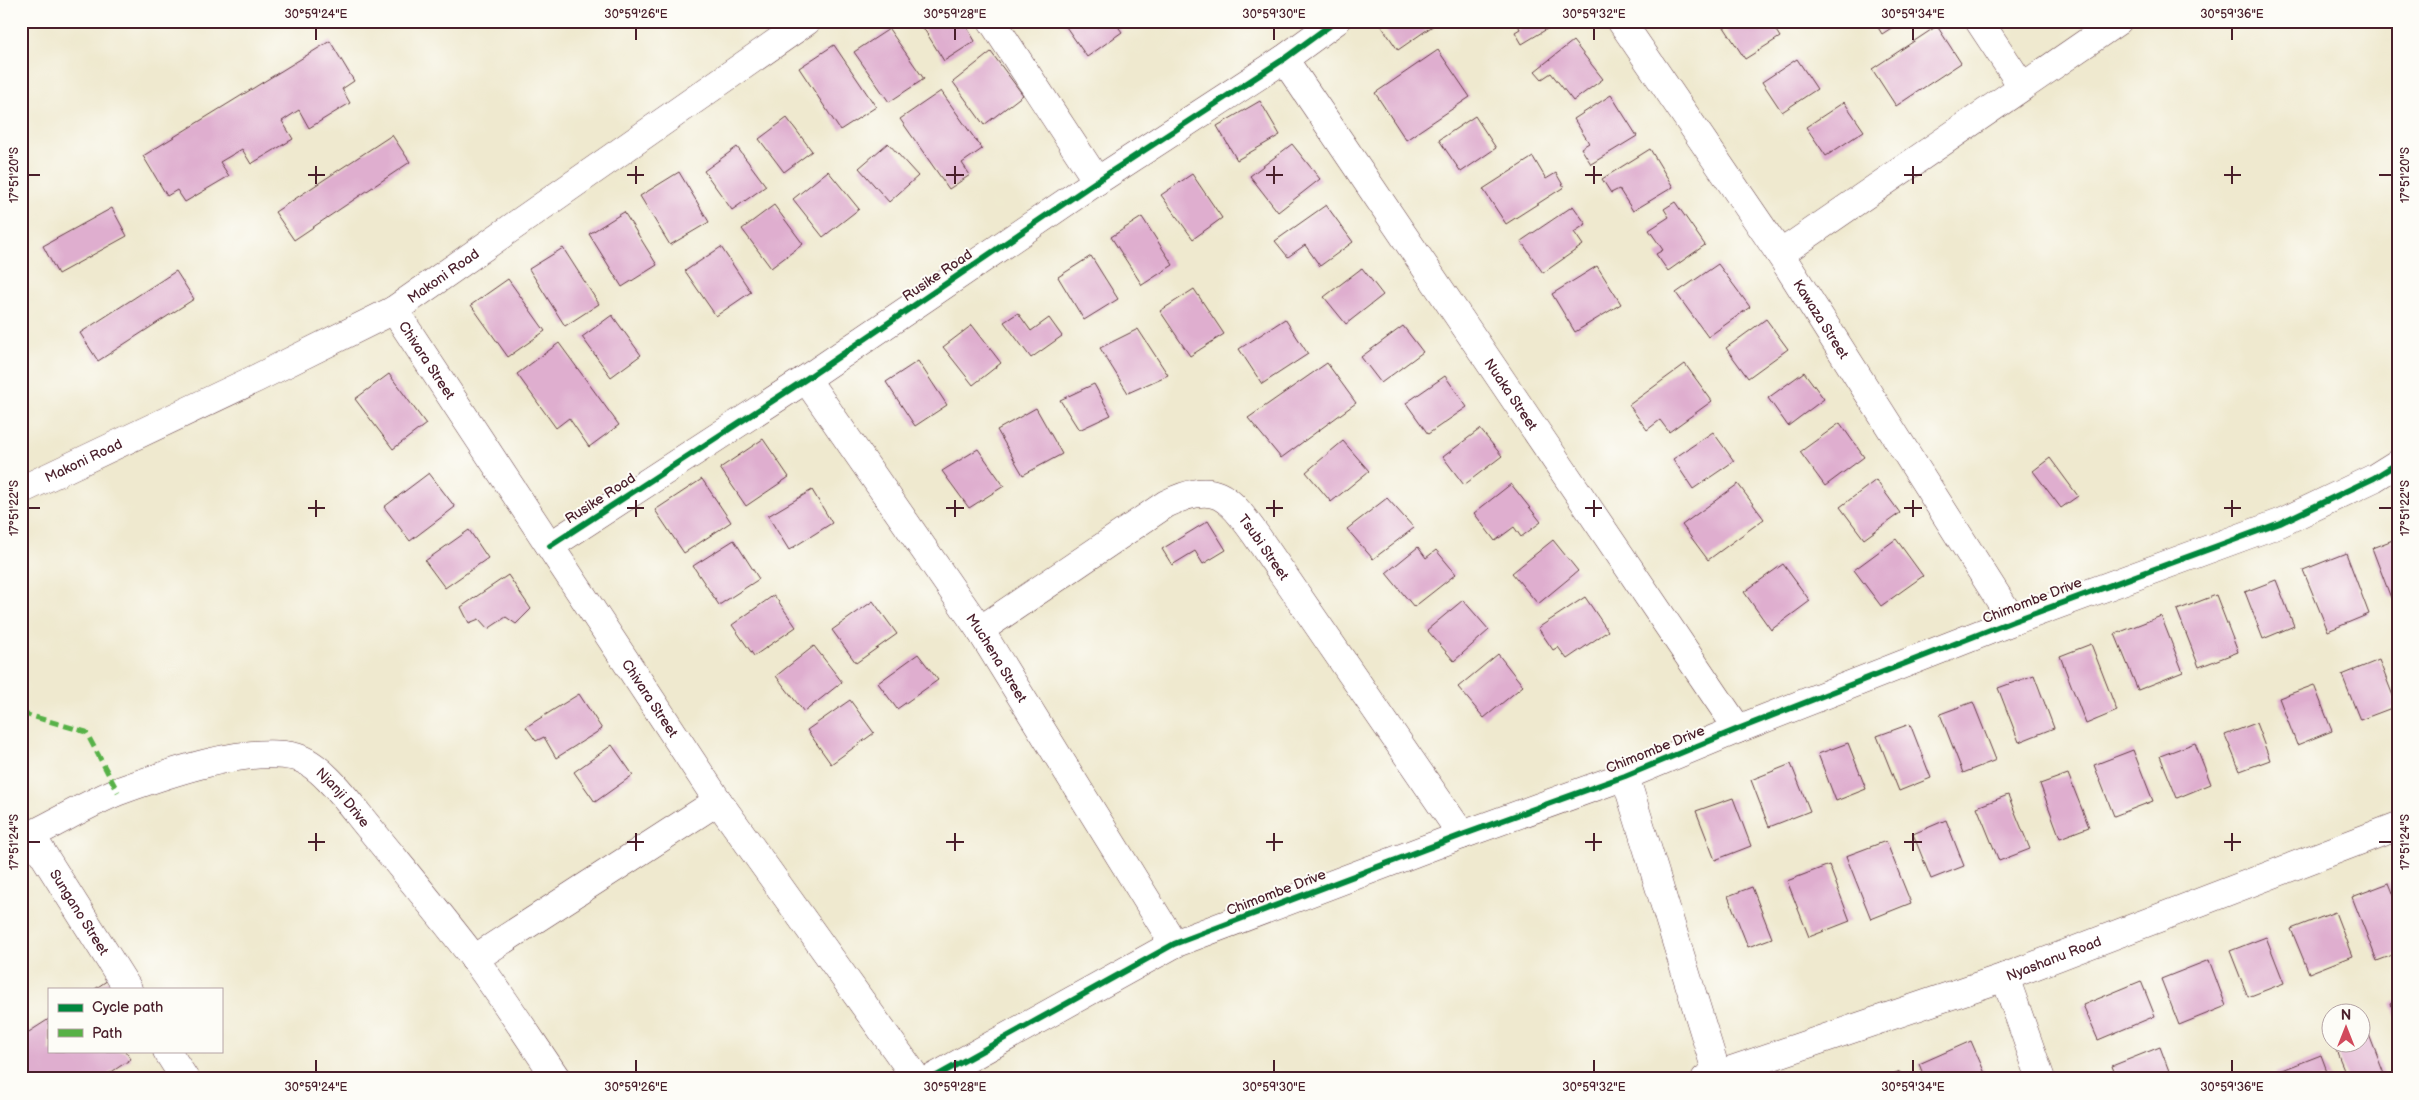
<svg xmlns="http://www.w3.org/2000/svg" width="2419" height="1100" viewBox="0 0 2419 1100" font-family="'Balsamiq Sans',sans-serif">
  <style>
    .building { fill: #dfaecf }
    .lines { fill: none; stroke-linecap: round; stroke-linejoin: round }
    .minor-casing { stroke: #633d44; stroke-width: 29 }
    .minor { stroke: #fff; stroke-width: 28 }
    .quiet { stroke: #57b146; stroke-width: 5; stroke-dasharray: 10 5; stroke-linecap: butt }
    .cycleway-casing { stroke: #fdfcf7; stroke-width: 9 }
    .cycleway { stroke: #00873e; stroke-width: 6 }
    .ticks { fill: none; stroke: #4a1f2b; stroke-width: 2 }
    .labels { text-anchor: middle; stroke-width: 4; stroke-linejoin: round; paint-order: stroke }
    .street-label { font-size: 14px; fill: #4a1f2b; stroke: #fdfcf7 }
    .neatline { fill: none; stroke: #4a1f2b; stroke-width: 2 }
    .ticks-label { font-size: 12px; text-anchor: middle; fill: #4a1f2b }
  </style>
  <rect width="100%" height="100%" fill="#fdfcf7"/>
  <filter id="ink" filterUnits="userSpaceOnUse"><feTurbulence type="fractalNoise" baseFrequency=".02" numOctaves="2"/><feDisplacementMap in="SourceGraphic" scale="10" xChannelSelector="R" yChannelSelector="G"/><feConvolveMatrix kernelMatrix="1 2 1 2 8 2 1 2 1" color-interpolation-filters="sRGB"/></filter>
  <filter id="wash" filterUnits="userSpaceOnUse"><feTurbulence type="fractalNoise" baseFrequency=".0096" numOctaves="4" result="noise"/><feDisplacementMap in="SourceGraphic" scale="20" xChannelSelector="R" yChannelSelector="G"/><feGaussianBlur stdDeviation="1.12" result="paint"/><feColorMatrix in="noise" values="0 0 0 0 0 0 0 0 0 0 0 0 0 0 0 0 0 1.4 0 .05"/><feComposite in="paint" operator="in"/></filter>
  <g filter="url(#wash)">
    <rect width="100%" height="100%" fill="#efe9cf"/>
    <g id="blocks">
      <!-- building -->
      <g class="building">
        <path d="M919,21H963L975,41L944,61Z"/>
        <path d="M1062,21H1114L1122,32L1087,57Z"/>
        <path d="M1378,21H1431L1434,25L1398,50Z"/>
        <path d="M1516,21H1555L1557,23L1522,44L1515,32L1520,29Z"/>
        <path d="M1720,21H1770L1780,37L1745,59Z"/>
        <path d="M1874,21H1902L1882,34Z"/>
        <path d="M1937,26L1961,63L1896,106L1872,69Z"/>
        <path d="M889,29L924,79L889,102L854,52Z"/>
        <path d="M330,41L354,81L342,89L350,103L309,128L299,110L282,121L293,139L251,164L242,149L220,162L229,176L185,202L177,190L167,196L143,156Z"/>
        <path d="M1573,41L1603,79L1573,101L1551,73L1542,79L1535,71Z"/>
        <path d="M834,45L876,107L840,130L799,68Z"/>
        <path d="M1438,50L1470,97L1406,140L1375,93Z"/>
        <path d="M991,52L1023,95L984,125L953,82Z"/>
        <path d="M1797,59L1817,89L1782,112L1762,82Z"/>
        <path d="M941,91L982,149L962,163L970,175L949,189L900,119Z"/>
        <path d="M1611,95L1637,136L1591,164L1581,148L1589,143L1574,119Z"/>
        <path d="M1260,101L1280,135L1237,160L1217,126Z"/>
        <path d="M1844,102L1864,131L1826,156L1806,127Z"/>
        <path d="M1475,116L1496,148L1461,172L1439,140Z"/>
        <path d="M787,118L812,151L784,172L759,139Z"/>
        <path d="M392,135L410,162L294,240L275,212Z"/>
        <path d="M888,143L918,176L889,202L859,168Z"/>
        <path d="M1292,144L1320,179L1278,212L1250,176Z"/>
        <path d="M737,147L766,186L732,210L704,171Z"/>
        <path d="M1650,149L1673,187L1633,211L1619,189L1611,193L1602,179Z"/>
        <path d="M1533,157L1546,179L1556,173L1564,187L1506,224L1483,189Z"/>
        <path d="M828,171L859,209L823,237L793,199Z"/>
        <path d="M679,172L709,222L670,245L640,196Z"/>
        <path d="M1192,174L1222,218L1193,239L1161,195Z"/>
        <path d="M1675,202L1705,245L1668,271L1656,254L1663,250L1649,230L1669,217L1664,209Z"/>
        <path d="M774,205L803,244L771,268L742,229Z"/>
        <path d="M1326,205L1353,242L1320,266L1305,245L1288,257L1275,241Z"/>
        <path d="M1573,206L1586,224L1574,232L1583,245L1543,273L1521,241Z"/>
        <path d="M112,208L127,236L58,274L43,246Z"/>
        <path d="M624,212L657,265L622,287L589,234Z"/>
        <path d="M1142,217L1173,265L1142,285L1111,237Z"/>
        <path d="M721,247L751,292L716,316L685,271Z"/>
        <path d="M563,248L599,304L565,326L529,269Z"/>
        <path d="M1091,256L1118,299L1084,320L1058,277Z"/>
        <path d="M1718,264L1750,307L1708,337L1676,293Z"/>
        <path d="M1597,266L1621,304L1575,332L1552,294Z"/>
        <path d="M1362,268L1383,295L1346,324L1324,297Z"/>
        <path d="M176,271L194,299L98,361L80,333Z"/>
        <path d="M508,279L545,331L508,357L471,305Z"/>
        <path d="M1194,289L1224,334L1190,356L1160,311Z"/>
        <path d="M1018,313L1031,331L1049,318L1062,336L1031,358L1004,322Z"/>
        <path d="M612,315L641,355L611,377L582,337Z"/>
        <path d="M1285,319L1308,354L1262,384L1239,349Z"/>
        <path d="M1766,319L1788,349L1748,378L1726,348Z"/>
        <path d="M972,325L1001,363L973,385L943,347Z"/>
        <path d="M1403,326L1423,352L1381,383L1361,357Z"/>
        <path d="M1138,329L1168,375L1128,393L1100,348Z"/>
        <path d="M559,343L619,425L589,447L569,418L556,428L517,374Z"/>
        <path d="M918,361L947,405L915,426L886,382Z"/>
        <path d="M1327,363L1356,403L1281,458L1248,418Z"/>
        <path d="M1685,364L1712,401L1669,432L1660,420L1647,430L1629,405Z"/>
        <path d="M1804,372L1824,399L1788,426L1768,398Z"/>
        <path d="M389,374L426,424L393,449L355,399Z"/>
        <path d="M1445,376L1467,407L1428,434L1406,403Z"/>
        <path d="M1094,384L1111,415L1079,430L1060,400Z"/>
        <path d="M1036,408L1062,454L1023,475L997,430Z"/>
        <path d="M1840,423L1864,457L1825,486L1800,452Z"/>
        <path d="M1480,429L1502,456L1464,485L1443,457Z"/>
        <path d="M1713,432L1734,461L1693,489L1673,459Z"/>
        <path d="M763,439L789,477L746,506L720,468Z"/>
        <path d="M1343,441L1369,471L1331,502L1306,472Z"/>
        <path d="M978,449L1004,486L969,508L942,471Z"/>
        <path d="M2050,458L2078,496L2061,508L2033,471Z"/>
        <path d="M429,473L455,507L410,541L384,507Z"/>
        <path d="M702,479L731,522L684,553L655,510Z"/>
        <path d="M1876,480L1900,513L1864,539L1840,507Z"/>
        <path d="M1511,484L1541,522L1521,537L1514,527L1495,541L1474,513Z"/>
        <path d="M1738,484L1764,519L1708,560L1682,525Z"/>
        <path d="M812,490L832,523L789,550L768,516Z"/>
        <path d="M1387,498L1414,528L1373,559L1347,529Z"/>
        <path d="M1208,521L1226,550L1203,564L1195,551L1172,565L1162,549Z"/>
        <path d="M469,530L488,558L445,588L425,561Z"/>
        <path d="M2398,538V595L2391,598L2372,548Z"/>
        <path d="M1896,539L1923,576L1881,606L1854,570Z"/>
        <path d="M734,540L759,579L719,605L693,566Z"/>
        <path d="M1553,540L1578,571L1538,604L1512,573Z"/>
        <path d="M1418,547L1426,558L1436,550L1456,574L1414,607L1386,573Z"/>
        <path d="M2346,553L2369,614L2328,631L2303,570Z"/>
        <path d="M1783,564L1810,601L1771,630L1744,592Z"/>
        <path d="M508,575L531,609L516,624L506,617L488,629L479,619L469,623L461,607Z"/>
        <path d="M2276,580L2294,626L2263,639L2245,592Z"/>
        <path d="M774,595L796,627L754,656L732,625Z"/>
        <path d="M2216,595L2238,652L2199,667L2177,610Z"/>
        <path d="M1585,597L1608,631L1567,659L1558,647L1553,650L1538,628Z"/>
        <path d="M1463,600L1489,630L1454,661L1427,630Z"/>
        <path d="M873,601L897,634L856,663L832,630Z"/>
        <path d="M2161,616L2183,672L2138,690L2115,634Z"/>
        <path d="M2091,644L2117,711L2086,724L2060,656Z"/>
        <path d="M814,646L842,682L804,712L776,676Z"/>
        <path d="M918,654L938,680L897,709L878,683Z"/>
        <path d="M1498,654L1523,686L1484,718L1458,687Z"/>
        <path d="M2379,660L2397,706L2360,720L2342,675Z"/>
        <path d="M2034,675L2054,728L2019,742L1998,688Z"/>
        <path d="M2314,685L2332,731L2297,745L2279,698Z"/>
        <path d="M579,694L602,729L556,758L544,737L536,741L526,727Z"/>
        <path d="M850,700L874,733L831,764L807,730Z"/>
        <path d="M1973,702L1996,760L1963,773L1940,714Z"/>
        <path d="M2256,723L2270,760L2240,771L2225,735Z"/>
        <path d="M1910,724L1931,778L1899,791L1877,736Z"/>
        <path d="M1848,743L1866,789L1836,801L1818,754Z"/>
        <path d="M2195,743L2211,784L2177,798L2160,756Z"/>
        <path d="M612,745L633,775L595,802L574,772Z"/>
        <path d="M2133,750L2153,801L2114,816L2094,765Z"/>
        <path d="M1791,764L1810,811L1769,827L1751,780Z"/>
        <path d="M2068,774L2089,827L2060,838L2040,784Z"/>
        <path d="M2008,795L2030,849L1999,861L1977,807Z"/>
        <path d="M1733,798L1751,846L1715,860L1696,811Z"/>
        <path d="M1946,820L1964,866L1931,879L1913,834Z"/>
        <path d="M1886,841L1911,903L1871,919L1846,856Z"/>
        <path d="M1829,865L1850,921L1809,937L1787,881Z"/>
        <path d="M2389,883L2398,905V953L2377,961L2352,897Z"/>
        <path d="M1752,887L1772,938L1748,947L1728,896Z"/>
        <path d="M2335,912L2352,956L2309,973L2291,929Z"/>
        <path d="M2266,937L2284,983L2248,997L2230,951Z"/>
        <path d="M2209,960L2226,1006L2179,1025L2161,979Z"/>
        <path d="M108,980L114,989H95Z"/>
        <path d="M2141,981L2155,1016L2098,1040L2083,1005Z"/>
        <path d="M2398,1001V1022L2391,1004Z"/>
        <path d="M49,1019V1051H125L131,1059L101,1079H21V1037Z"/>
        <path d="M2368,1032L2384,1074L2373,1079H2348L2334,1045L2340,1042H2362V1035Z"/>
        <path d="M1971,1041L1987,1078L1925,1079L1919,1064Z"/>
        <path d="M2160,1047L2172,1079H2117L2112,1066Z"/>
        <path d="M2321,1055L2330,1079H2277L2275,1073Z"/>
        <path d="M1900,1072L1903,1079H1883Z"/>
      </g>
    </g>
  </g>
  <g filter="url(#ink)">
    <use href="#blocks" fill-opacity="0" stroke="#633d44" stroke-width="1"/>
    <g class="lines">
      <!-- minor casing -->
      <g class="minor-casing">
        <g id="minor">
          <path d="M992,21L1097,181"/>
          <path id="s1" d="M1621,21L1780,254L2013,621"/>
          <path d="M1979,21L2022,86"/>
          <path id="s2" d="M1284,59L1738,729"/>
          <path d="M1780,254L2118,21"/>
          <path id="s3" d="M394,310L718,801L917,1079"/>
          <path id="s4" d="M806,379L980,630L1174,944"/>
          <path id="s5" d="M21,490L257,378L394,310L807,21"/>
          <path d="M550,546L806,379L1097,181L1284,59L1336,21"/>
          <path id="s6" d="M980,630L1166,504C1215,480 1227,495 1256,535L1462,835"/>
          <path d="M1625,776L1717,1074"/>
          <path id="s7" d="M31,835L128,989"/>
          <path id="s8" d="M21,837L31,835C60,821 89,803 119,791C166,774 247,745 296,757C323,764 353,809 371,830C405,872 440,914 473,957C502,996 529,1038 557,1079"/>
          <path d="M474,959L718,801"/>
          <path d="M2005,977L2041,1079"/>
          <path d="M167,1051L185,1079"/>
          <path d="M931,1079L1174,944L1462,835L1625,776L1738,729L2013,621L2280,523L2374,478L2398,463"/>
          <path id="s9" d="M1705,1079L2005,977L2398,826"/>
        </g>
      </g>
      <!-- minor -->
      <use href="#minor" class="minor"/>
      <!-- quiet -->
      <path class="quiet" d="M21,713L86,732L118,792"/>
      <!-- cycleway casing -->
      <g class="cycleway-casing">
        <g id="cycleway">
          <path d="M550,546L806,379L1097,181L1284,59L1336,21"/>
          <path d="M931,1079L1174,944L1462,835L1625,776L1738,729L2013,621L2280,523L2374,478L2398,463"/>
        </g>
      </g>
      <!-- cycleway -->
      <use href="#cycleway" class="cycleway"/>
    </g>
  </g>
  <!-- ticks -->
  <path class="ticks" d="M316,28V40M636,28V40M955,28V40M1274,28V40M1594,28V40M1913,28V40M2232,28V40M316,166V184M636,166V184M955,166V184M1274,166V184M1594,166V184M1913,166V184M2232,166V184M28,175H40M308,175H325M627,175H644M946,175H964M1266,175H1283M1585,175H1602M1904,175H1922M2224,175H2241M2379,175H2392M316,500V517M636,500V517M955,500V517M1274,500V517M1594,500V517M1913,500V517M2232,500V517M28,508H40M308,508H325M627,508H644M946,508H964M1266,508H1283M1585,508H1602M1904,508H1922M2224,508H2241M2379,508H2392M316,833V851M636,833V851M955,833V851M1274,833V851M1594,833V851M1913,833V851M2232,833V851M28,842H40M308,842H325M627,842H644M946,842H964M1266,842H1283M1585,842H1602M1904,842H1922M2224,842H2241M2379,842H2392M316,1060V1072M636,1060V1072M955,1060V1072M1274,1060V1072M1594,1060V1072M1913,1060V1072M2232,1060V1072"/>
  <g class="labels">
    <!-- street labels -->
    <g class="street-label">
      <text dy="5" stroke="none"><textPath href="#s5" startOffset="474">Makoni Road</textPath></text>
      <text transform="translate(937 275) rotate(-34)" y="5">Rusike Road</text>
      <text dy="5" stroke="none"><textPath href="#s1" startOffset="359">Kawaza Street</textPath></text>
      <text dy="5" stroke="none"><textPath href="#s3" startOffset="60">Chivara Street</textPath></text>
      <text dy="5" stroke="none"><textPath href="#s2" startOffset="405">Nuaka Street</textPath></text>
      <text dy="5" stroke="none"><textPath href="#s5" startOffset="69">Makoni Road</textPath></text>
      <text transform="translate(600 498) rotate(-33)" y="5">Rusike Road</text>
      <text dy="5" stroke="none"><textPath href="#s6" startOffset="349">Tsubi Street</textPath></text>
      <text transform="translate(2032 600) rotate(-21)" y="5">Chimombe Drive</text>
      <text dy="5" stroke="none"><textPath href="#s4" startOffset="338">Muchena Street</textPath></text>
      <text dy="5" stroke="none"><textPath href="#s3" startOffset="465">Chivara Street</textPath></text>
      <text transform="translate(1655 749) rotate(-22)" y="5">Chimombe Drive</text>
      <text dy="5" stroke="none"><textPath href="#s8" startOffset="354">Njanji Drive</textPath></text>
      <text transform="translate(1276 892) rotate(-21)" y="5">Chimombe Drive</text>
      <text dy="5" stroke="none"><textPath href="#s7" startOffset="91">Sungano Street</textPath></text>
      <text dy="5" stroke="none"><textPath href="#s9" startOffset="369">Nyashanu Road</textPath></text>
    </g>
  </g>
  <!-- margin -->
  <rect width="2419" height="1100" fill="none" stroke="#fdfcf7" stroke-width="55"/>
  <!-- legend -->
  <rect x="48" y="988" width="175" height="65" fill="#fdfcf7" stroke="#b5a4a5"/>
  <rect x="58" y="1004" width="25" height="8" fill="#00873e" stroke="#b5a4a5"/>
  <text x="92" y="1012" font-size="15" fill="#4a1f2b">Cycle path</text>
  <rect x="58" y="1029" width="25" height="8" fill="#57b146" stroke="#b5a4a5"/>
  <text x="92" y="1038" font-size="15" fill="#4a1f2b">Path</text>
  <!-- north arrow -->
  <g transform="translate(2346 1028)"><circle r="24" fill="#fdfcf7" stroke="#b5a4a5"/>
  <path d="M0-4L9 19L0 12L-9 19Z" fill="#d1495b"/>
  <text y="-8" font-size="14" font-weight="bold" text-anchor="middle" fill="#4a1f2b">N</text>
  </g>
  <rect x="28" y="28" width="2364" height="1044" class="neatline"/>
  <g class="ticks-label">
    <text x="316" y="18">30°59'24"E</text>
    <text x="636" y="18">30°59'26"E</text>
    <text x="955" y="18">30°59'28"E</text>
    <text x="1274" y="18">30°59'30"E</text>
    <text x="1594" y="18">30°59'32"E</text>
    <text x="1913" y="18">30°59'34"E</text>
    <text x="2232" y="18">30°59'36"E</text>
    <text transform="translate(14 175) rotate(-90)" y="4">17°51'20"S</text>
    <text transform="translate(2405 175) rotate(-90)" y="4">17°51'20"S</text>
    <text transform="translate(14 508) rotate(-90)" y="4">17°51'22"S</text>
    <text transform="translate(2405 508) rotate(-90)" y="4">17°51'22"S</text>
    <text transform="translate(14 842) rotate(-90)" y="4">17°51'24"S</text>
    <text transform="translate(2405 842) rotate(-90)" y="4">17°51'24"S</text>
    <text x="316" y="1091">30°59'24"E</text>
    <text x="636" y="1091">30°59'26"E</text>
    <text x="955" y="1091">30°59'28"E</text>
    <text x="1274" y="1091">30°59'30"E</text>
    <text x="1594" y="1091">30°59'32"E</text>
    <text x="1913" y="1091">30°59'34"E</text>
    <text x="2232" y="1091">30°59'36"E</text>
  </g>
</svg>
